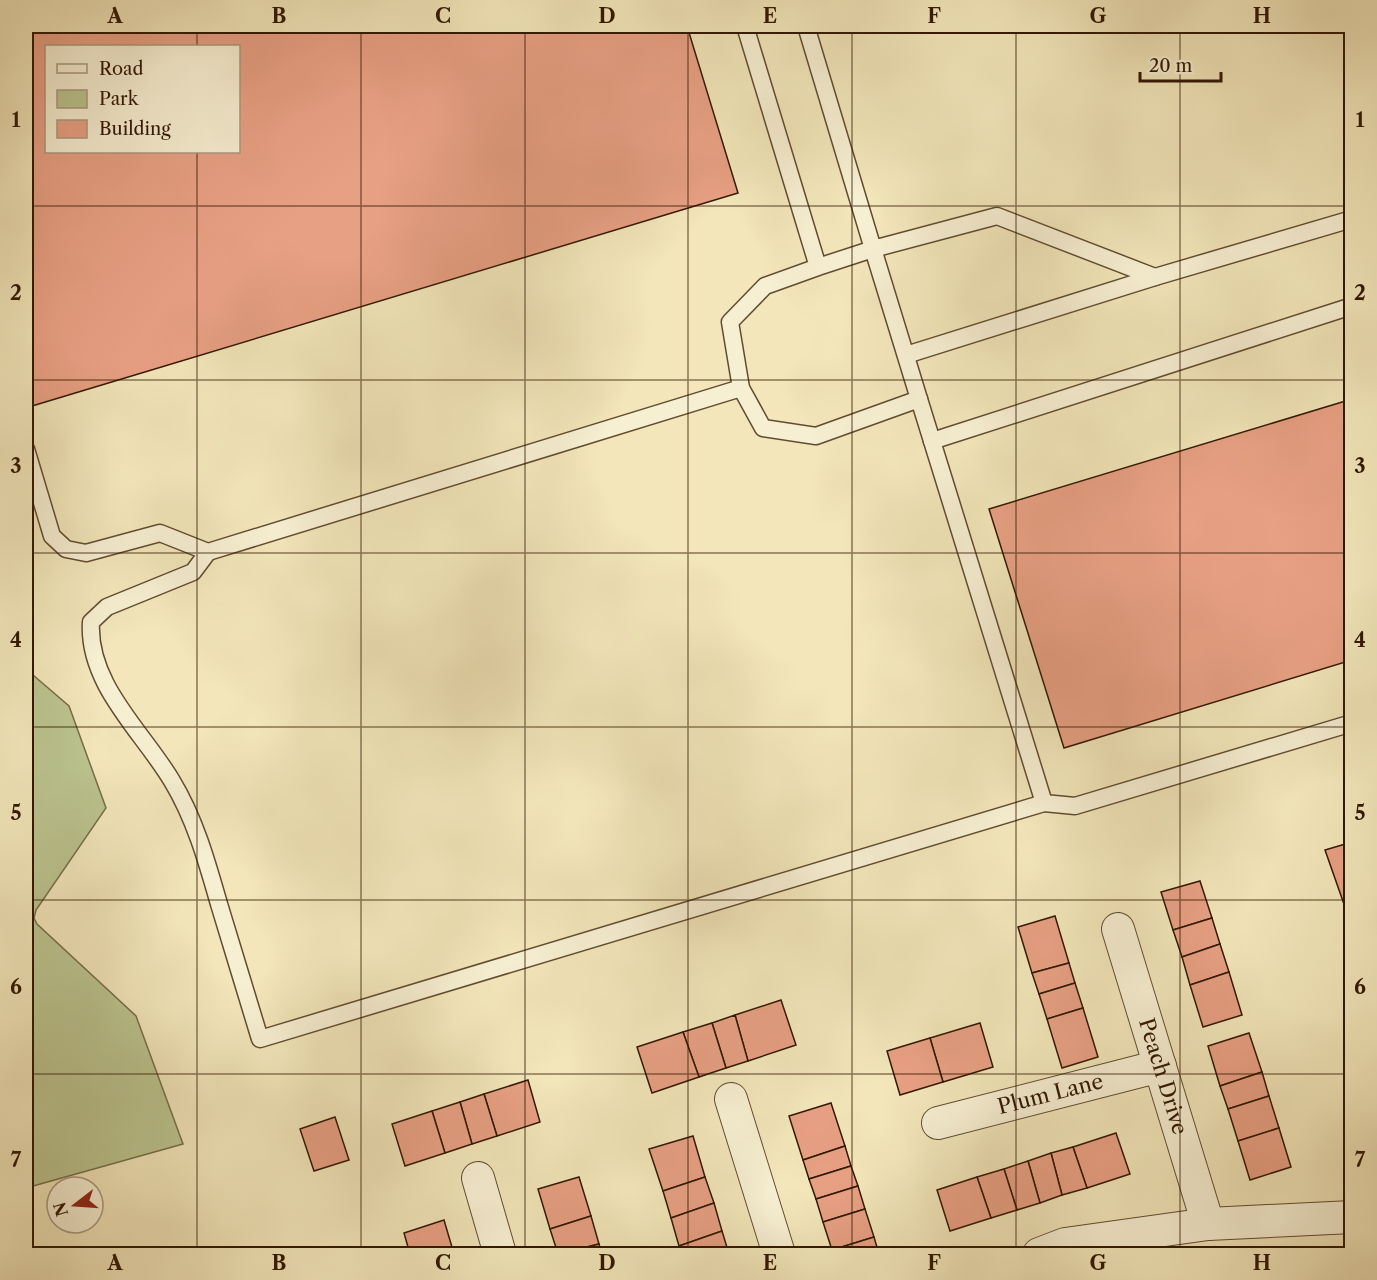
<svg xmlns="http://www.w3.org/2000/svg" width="1377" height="1280" viewBox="0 0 1377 1280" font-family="'Libre Caslon Text',serif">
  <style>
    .green { fill: #bbc48f; stroke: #766e48; stroke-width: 1.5 }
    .building { fill: #e8a084; stroke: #311802; stroke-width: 1.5; fill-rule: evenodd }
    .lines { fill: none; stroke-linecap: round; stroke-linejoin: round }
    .service-casing { stroke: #614c30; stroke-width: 19 }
    .minor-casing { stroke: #614c30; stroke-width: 34 }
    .service { stroke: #f7efd2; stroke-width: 16 }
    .minor { stroke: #f7efd2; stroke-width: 32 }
    .grid { fill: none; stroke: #311802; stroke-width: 1.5; stroke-opacity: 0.55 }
    .labels { text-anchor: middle; stroke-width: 5; stroke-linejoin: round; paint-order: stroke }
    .street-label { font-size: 21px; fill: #311802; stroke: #f7efd2 }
    .neatline { fill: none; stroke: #311802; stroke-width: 2 }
    .grid-label { font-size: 20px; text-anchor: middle; font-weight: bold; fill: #311802 }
  </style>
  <rect width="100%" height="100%" fill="#f2e6ba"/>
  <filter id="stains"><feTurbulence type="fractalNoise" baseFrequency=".00333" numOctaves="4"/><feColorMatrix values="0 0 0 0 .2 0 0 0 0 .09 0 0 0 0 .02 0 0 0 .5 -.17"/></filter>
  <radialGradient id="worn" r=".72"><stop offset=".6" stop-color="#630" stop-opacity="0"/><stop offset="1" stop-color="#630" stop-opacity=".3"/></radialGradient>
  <!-- green -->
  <path class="green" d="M26,669L69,706L106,808L36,910L34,918L37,924L136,1016L183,1144L26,1188Z"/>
  <!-- building -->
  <g class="building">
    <path d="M26,26H687L738,193L32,406L26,384ZM46,46H238V152H46Z"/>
    <path d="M1352,399V660L1064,748L989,509Z"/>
    <path d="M1352,842V927L1325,850Z"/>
    <path d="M1200,881L1212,918L1173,930L1161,892Z"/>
    <path d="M1055,916L1069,963L1032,973L1018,927Z"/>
    <path d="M1212,918L1220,944L1182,957L1173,930Z"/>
    <path d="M1220,944L1229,972L1190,985L1182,957Z"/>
    <path d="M1069,963L1075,983L1039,994L1032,973Z"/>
    <path d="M1229,972L1242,1015L1203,1027L1190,985Z"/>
    <path d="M1075,983L1083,1008L1047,1019L1039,994Z"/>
    <path d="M781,1000L796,1045L748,1061L735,1015Z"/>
    <path d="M1083,1008L1098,1057L1062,1068L1047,1019Z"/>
    <path d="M735,1015L748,1061L726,1068L712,1023Z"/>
    <path d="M712,1023L726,1068L699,1077L683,1032Z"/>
    <path d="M980,1023L993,1067L943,1082L930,1038Z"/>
    <path d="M683,1032L699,1077L652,1093L637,1047Z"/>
    <path d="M1249,1033L1262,1072L1220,1086L1208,1046Z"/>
    <path d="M930,1038L943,1082L900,1095L887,1051Z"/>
    <path d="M1262,1072L1269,1096L1228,1109L1220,1086Z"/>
    <path d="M528,1080L540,1122L497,1136L484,1094Z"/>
    <path d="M484,1094L497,1136L472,1144L460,1102Z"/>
    <path d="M1269,1096L1279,1128L1238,1141L1228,1109Z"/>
    <path d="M460,1102L472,1144L445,1153L432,1111Z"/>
    <path d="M831,1103L845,1146L803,1160L789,1116Z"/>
    <path d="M432,1111L445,1153L405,1166L392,1124Z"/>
    <path d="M335,1117L349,1160L314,1171L300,1129Z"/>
    <path d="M1279,1128L1291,1167L1250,1180L1238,1141Z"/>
    <path d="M1116,1133L1130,1174L1087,1188L1073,1147Z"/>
    <path d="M693,1136L705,1177L663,1191L649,1149Z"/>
    <path d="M845,1146L851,1166L809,1179L803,1160Z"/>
    <path d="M1073,1147L1087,1188L1062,1195L1051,1153Z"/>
    <path d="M1051,1153L1062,1195L1040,1203L1028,1161Z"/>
    <path d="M1028,1161L1040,1203L1017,1210L1004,1169Z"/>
    <path d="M851,1166L858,1186L816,1199L809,1179Z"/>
    <path d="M1004,1169L1017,1210L991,1218L977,1177Z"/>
    <path d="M579,1177L591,1216L550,1229L538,1189Z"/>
    <path d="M705,1177L714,1203L671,1218L663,1191Z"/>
    <path d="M977,1177L991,1218L950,1231L937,1190Z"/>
    <path d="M858,1186L865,1209L823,1222L816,1199Z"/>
    <path d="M714,1203L722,1231L679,1246L671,1218Z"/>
    <path d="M865,1209L874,1237L832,1250L823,1222Z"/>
    <path d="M591,1216L599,1244L558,1254L550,1229Z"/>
    <path d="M444,1220L454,1254H410L404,1233Z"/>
    <path d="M722,1231L729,1254H682L679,1246Z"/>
    <path d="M874,1237L879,1254H833L832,1250Z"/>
    <path d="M599,1244L602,1254H561Z"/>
  </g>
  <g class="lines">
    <!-- service casing -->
    <g class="service-casing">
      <g id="service">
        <path d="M745,26L818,267L765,286L730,322L741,388L763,428L816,436L919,399L873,249L818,267"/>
        <path d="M806,26L873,249L997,216L1155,277L906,355"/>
        <path d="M1155,277L1352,219"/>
        <path d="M919,399L1044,803L1075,806L1352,723"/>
        <path d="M932,441L1352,306"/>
        <path d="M26,449L52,536L66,549L86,553L160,533L208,552L741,388"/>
        <path d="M208,552L193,572L107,607L91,622C87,684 143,732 172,781C195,819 207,862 219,904C233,949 246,994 260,1039L1044,803"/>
      </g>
    </g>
    <!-- minor casing -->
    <g class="minor-casing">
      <g id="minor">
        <path id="s1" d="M1118,929L1208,1224"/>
        <path d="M731,1099L779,1254"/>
        <path id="s2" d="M938,1123L1160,1066"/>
        <path d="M478,1178L500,1254"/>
        <path d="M1039,1254L1065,1244L1208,1224L1352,1217"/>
      </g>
    </g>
    <!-- service -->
    <use href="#service" class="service"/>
    <!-- minor -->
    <use href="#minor" class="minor"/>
  </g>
  <!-- grid -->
  <path class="grid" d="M197,26V46M361,26V1254M525,26V1254M688,26V1254M852,26V1254M1016,26V1254M1180,26V1254M197,152V1254M26,206H1352M26,380H1352M26,553H1352M26,727H1352M26,900H1352M26,1074H1352"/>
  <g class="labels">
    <!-- street labels -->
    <g class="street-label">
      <text dy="7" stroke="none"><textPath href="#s1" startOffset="154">Peach Drive</textPath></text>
      <text dy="7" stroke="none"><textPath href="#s2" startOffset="116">Plum Lane</textPath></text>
    </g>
  </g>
  <!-- margin -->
  <rect width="1377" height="1280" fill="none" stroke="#f2e6ba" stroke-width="66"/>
  <!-- legend -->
  <rect x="45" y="45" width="195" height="108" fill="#f7efd2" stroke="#a8997f" stroke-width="1.5"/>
  <rect x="57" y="64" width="30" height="9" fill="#f7efd2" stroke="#a8997f" stroke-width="1.5"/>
  <text x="99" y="75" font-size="18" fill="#311802">Road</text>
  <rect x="57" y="90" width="30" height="18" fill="#bbc48f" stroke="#a8997f" stroke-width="1.5"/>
  <text x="99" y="105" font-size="18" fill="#311802">Park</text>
  <rect x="57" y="120" width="30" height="18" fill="#e8a084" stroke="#a8997f" stroke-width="1.5"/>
  <text x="99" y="135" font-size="18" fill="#311802">Building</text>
  <!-- north arrow -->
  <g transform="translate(75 1205) rotate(253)"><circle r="28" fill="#f7efd2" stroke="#a8997f" stroke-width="1.5"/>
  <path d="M0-4.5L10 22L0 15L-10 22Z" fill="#8f2418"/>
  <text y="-9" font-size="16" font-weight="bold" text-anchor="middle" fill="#311802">N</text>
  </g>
  <!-- scale -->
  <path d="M1140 72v9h81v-9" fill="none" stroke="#311802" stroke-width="3"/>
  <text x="1149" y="72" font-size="18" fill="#311802" stroke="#f7efd2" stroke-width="4.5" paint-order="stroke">20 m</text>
  <rect x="33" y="33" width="1311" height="1214" class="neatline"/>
  <g class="grid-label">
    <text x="115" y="23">A</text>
    <text x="279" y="23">B</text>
    <text x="443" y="23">C</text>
    <text x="607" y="23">D</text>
    <text x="770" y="23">E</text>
    <text x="934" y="23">F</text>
    <text x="1098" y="23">G</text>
    <text x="1262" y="23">H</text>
    <text x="16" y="127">1</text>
    <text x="1360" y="127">1</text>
    <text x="16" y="300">2</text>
    <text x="1360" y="300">2</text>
    <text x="16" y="473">3</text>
    <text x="1360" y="473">3</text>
    <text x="16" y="647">4</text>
    <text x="1360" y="647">4</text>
    <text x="16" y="820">5</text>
    <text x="1360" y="820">5</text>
    <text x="16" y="994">6</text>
    <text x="1360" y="994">6</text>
    <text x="16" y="1167">7</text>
    <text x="1360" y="1167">7</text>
    <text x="115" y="1270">A</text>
    <text x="279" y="1270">B</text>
    <text x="443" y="1270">C</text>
    <text x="607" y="1270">D</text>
    <text x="770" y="1270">E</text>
    <text x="934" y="1270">F</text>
    <text x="1098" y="1270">G</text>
    <text x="1262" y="1270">H</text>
  </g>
  <rect width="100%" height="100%" filter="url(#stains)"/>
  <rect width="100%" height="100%" fill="url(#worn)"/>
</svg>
